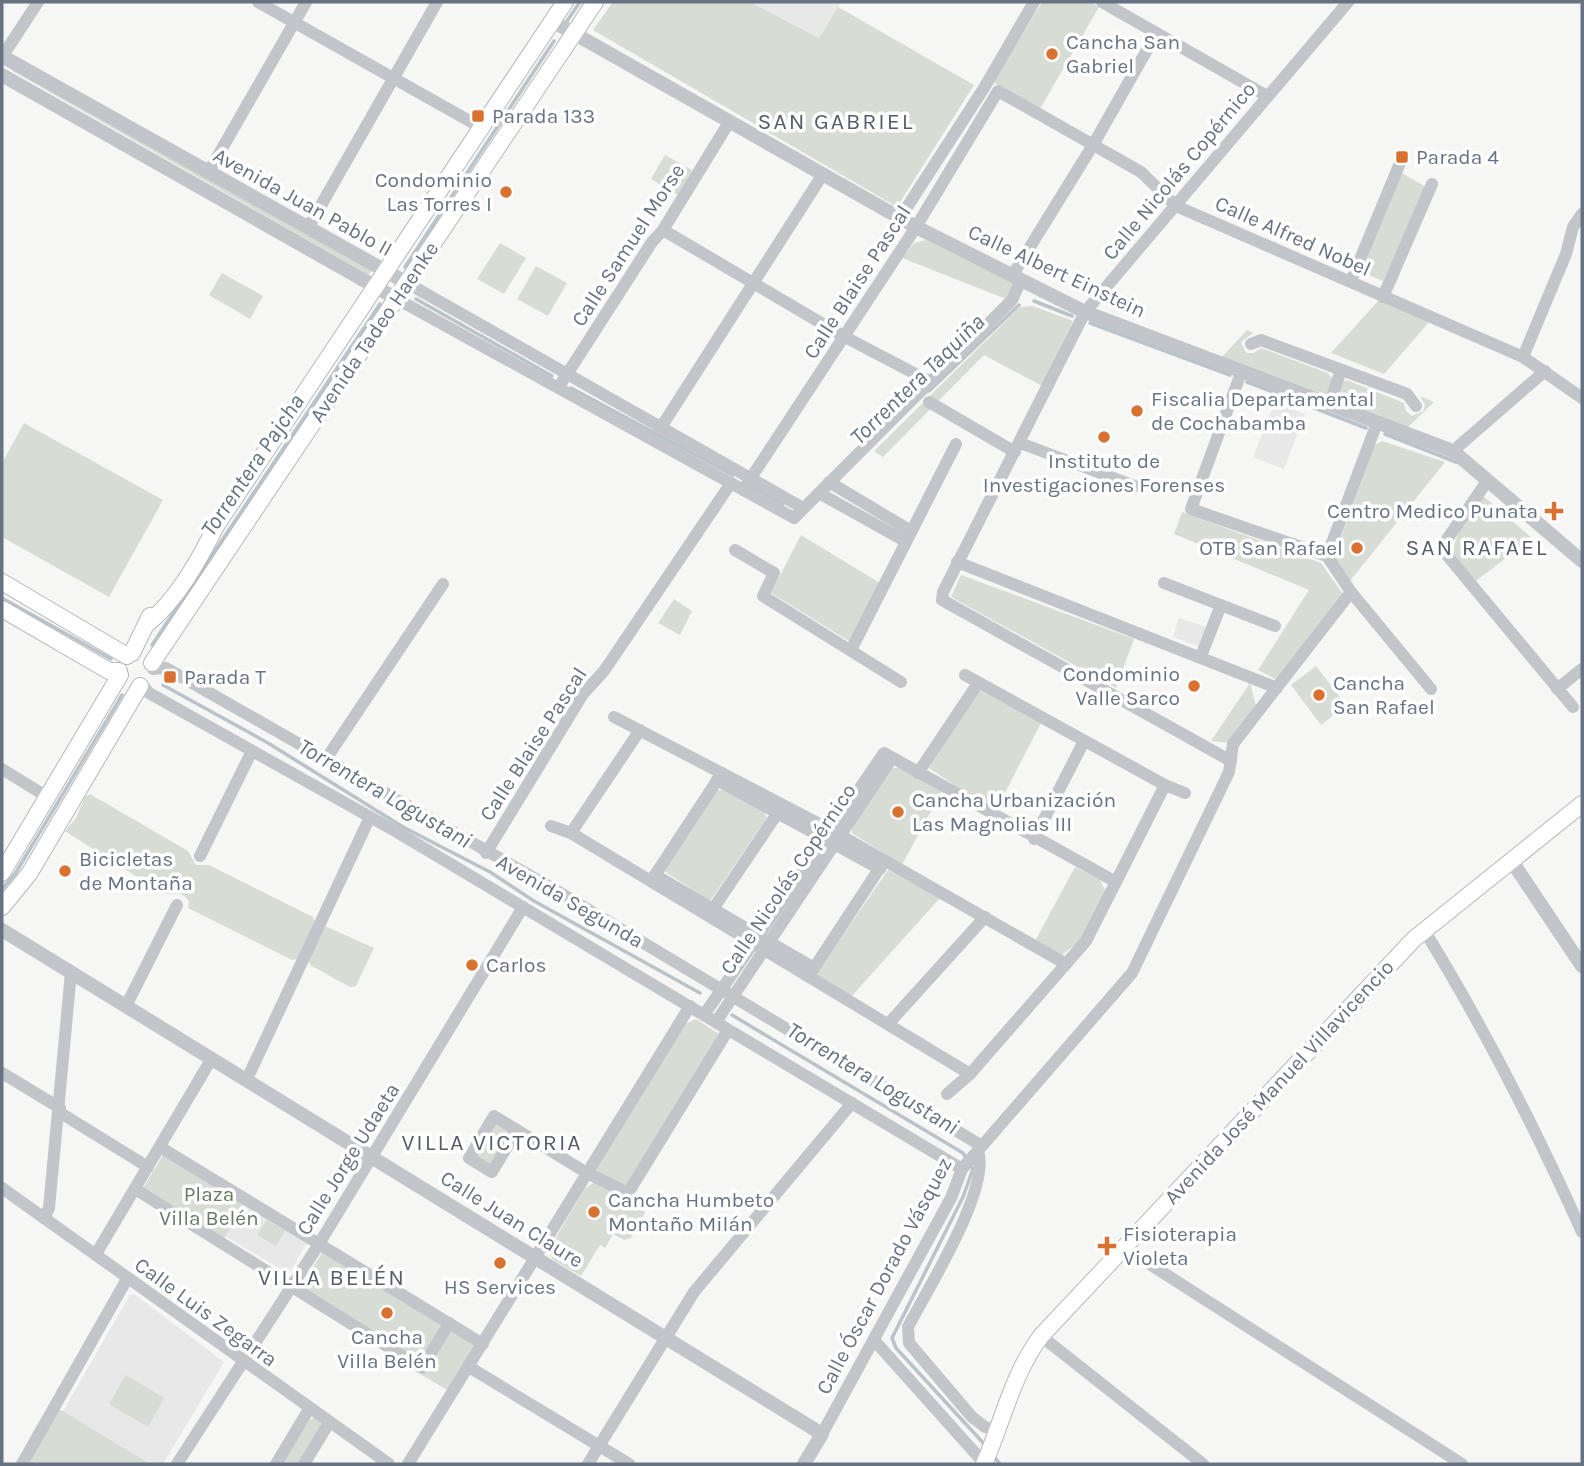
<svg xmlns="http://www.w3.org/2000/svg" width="1584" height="1466" viewBox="0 0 1584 1466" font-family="Karla,sans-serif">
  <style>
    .built { fill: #e7e8e7 }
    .green { fill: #d7ddd5 }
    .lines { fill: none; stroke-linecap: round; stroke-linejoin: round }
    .stream { stroke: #bac3c9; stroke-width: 3.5 }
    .secondary-casing { stroke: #b5b8bd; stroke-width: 18 }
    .minor { stroke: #c2c5c9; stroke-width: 12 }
    .tertiary { stroke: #c2c5c9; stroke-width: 14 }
    .secondary { stroke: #fff; stroke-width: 16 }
    .poi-dot { fill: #d97231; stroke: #fff; stroke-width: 2.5 }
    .labels { text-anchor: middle; stroke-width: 7; stroke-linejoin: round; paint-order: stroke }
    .poi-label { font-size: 21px; fill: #677283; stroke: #fff; text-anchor: start }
    .street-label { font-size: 21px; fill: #677283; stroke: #fff }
    .park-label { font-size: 21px; fill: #677a66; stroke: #fff }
    .neighbourhood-label { font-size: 23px; letter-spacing: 2px; fill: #555d68; stroke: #fff }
    .water-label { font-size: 23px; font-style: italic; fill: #63737f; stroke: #fff }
  </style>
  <rect width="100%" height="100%" fill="#f6f7f4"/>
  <!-- built -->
  <g class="built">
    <path d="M750,2H841L819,38Z"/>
    <path d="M1275,402L1305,414L1284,469L1253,457Z"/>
    <path d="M1179,618L1207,627L1200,647L1173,637Z"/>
    <path d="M245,1204L307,1242L291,1271L287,1273L225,1236Z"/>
    <path d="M134,1294L224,1362L163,1464H150L63,1411L130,1295Z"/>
  </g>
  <!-- green -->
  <g class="green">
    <path d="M613,2H750L819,38L838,7L974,85L897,207L593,30Z"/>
    <path d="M1042,2H1090L1099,7L1040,109L993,82Z"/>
    <path d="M14,65L372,270L369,275L11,70Z"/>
    <path d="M665,155L692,170L678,195L651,179Z"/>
    <path d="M1402,173L1426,187L1383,281L1357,270Z"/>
    <path d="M926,240L1014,284L1006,299L902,258L914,243Z"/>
    <path d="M500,243L526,258L504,294L477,279Z"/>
    <path d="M536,266L567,283L548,316L517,299Z"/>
    <path d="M222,273L263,296L250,319L209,295Z"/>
    <path d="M1379,300L1430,321L1384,374L1331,353Z"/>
    <path d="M1033,306L1073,321L1042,386L984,355L883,457L874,451L1020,307Z"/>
    <path d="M1247,330L1253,333L1241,342L1246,353H1254L1261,348L1328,373L1332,379L1326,395L1320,396L1219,360Z"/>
    <path d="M1347,380L1404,403L1406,411L1412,416L1423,411L1425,405L1420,396L1434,402L1407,428L1338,403L1335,398L1340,382Z"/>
    <path d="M24,423L163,500L109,597L2,537V463Z"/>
    <path d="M1382,441L1445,462L1350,581L1334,560L1335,554L1375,445Z"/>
    <path d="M1482,495L1532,538L1476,581L1453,555C1454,532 1470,514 1482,495Z"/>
    <path d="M1182,512L1321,563L1343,594L1277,680L1258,670L1309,590L1174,534Z"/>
    <path d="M801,535L880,583L849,641L771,593Z"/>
    <path d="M961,575L1134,639L1116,688L951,597Z"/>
    <path d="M674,599L692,611L680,635L658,623Z"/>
    <path d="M1316,666L1346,705L1321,725L1291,685Z"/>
    <path d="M1250,683L1256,706L1229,743L1211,741Z"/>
    <path d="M979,690L1041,723L995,812L929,768Z"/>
    <path d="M891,768H902L942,791L902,865L852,833V828Z"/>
    <path d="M717,790H723L764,812L767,818L710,901L664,871Z"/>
    <path d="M90,794L188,851L196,865H209L313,917L315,923L297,959L292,960L188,908L189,901L182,894H164L65,831L76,818L85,797Z"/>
    <path d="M1075,867L1100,880L1106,892L1083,938L1062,955L1035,941Z"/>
    <path d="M888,870L940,898L850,998L817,975L818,971Z"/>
    <path d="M325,926L374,948L356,986L350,987L310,965L308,959Z"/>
    <path d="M696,1019L719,1034L625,1187L595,1171L685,1024Z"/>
    <path d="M493,1122L510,1131L490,1164L475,1155Z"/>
    <path d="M163,1155L246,1202L223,1240L143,1188Z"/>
    <path d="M597,1181L641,1204L645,1213L631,1238L624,1240L613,1234L605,1248L600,1245L581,1276L553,1260L548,1251L585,1188Z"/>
    <path d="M267,1220L285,1231L276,1246L257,1235Z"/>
    <path d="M323,1251L441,1324L421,1360L300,1288Z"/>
    <path d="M451,1330L475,1345L447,1390L422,1375Z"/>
    <path d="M126,1375L164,1398L148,1427L109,1404Z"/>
    <path d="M59,1410L63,1411L150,1464H28Z"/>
    <path d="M315,1417L323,1421L302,1464H282L309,1421Z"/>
  </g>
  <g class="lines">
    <!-- stream -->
    <g class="stream">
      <path d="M567,21L580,2"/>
      <path d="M405,267L554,41"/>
      <path d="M416,299L552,376"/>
      <path d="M1034,301L1072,316"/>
      <path d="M1090,323L1230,375"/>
      <path d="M1247,382L1366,428"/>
      <path d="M571,388L733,475"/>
      <path d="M929,391L1019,305"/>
      <path d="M1385,434L1456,462"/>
      <path d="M751,486L783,504"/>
      <path d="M2,598L111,659"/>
      <path d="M152,645L380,304"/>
      <path d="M163,685L268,743L403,827L490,872L534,901L700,993"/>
      <path d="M2,889L15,874L122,695"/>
      <path d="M732,1015L963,1153L973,1169L963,1197L892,1338L896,1348L986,1446"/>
      <path d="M993,1455L1000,1464"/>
    </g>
    <!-- secondary casing -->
    <g class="secondary-casing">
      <g id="secondary">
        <path d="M2,582L127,656"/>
        <path d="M2,609L109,671H119"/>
        <path d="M147,624C177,600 199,560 216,526L565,2"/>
        <path d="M132,653L150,616"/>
        <path d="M152,663L595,2"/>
        <path d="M2,873L120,675"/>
        <path d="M2,907L29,874L140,686"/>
        <path d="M984,1464C1003,1421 1012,1375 1041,1336L1414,939L1582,804"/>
      </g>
    </g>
    <!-- minor -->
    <g class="minor">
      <path d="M258,2L482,128"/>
      <path d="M1102,2L1267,96"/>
      <path d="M2,57L38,2"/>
      <path d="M208,173L306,2"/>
      <path d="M900,218L984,88L1034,2"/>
      <path d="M308,228L437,2"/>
      <path d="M663,230L845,337L929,381"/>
      <path d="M1012,276L1093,145L1156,34"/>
      <path d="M1351,281L1400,163"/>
      <path d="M407,283L803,508"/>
      <path d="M1383,297L1432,184"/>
      <path d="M397,299L794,518L1012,300L1021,280"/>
      <path d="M1251,344L1261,340L1407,394L1416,406"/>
      <path d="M1523,357L1566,254L1573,227L1582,214"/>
      <path d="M1241,373L1191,509L1327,556L1351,592L1431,689"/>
      <path d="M562,382L652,242L663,230L728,124"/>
      <path d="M929,402L1015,452"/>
      <path d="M1329,405L1341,370"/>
      <path d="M660,429L823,174"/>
      <path d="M1020,443L1135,486"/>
      <path d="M1453,451L1545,371"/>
      <path d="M1488,480L1441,548L1573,707"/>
      <path d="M829,482L911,531"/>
      <path d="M743,490L916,227L998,91L1141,172L1176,206L1523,357L1582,398"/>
      <path d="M819,493L905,541"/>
      <path d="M735,550L774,573L763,596L901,682"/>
      <path d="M1327,556L1377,423"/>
      <path d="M957,562L1277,688"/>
      <path d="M1164,583L1275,626"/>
      <path d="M851,650L956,444"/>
      <path d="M1201,656L1221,605"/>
      <path d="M153,669L166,668L557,891L982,1146"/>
      <path d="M965,675L1165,785L1185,793"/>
      <path d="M143,686L149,693L397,832L962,1169"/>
      <path d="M1557,689L1582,669"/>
      <path d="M614,717L831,830L1066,964"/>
      <path d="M326,759L443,584"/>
      <path d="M1231,761L942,600L943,592L1085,312L1348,2"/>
      <path d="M2,769L49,798"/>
      <path d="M918,773L978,683"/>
      <path d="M717,780L880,869"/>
      <path d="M551,826L571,833L970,1074"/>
      <path d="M571,833L640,730"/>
      <path d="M1034,839L1084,741"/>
      <path d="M486,853L583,694L604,671L731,483"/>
      <path d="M200,856L252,751"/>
      <path d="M655,875L814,968"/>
      <path d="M651,881L722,773"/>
      <path d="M709,915L781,808"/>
      <path d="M1424,930C1484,1027 1535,1128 1582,1232"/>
      <path d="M810,974L883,863"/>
      <path d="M126,1006L177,905"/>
      <path d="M704,1015L884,753L1116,882"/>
      <path d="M716,1022L892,758"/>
      <path d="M889,1023L985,917"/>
      <path d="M2,1073L60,1108"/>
      <path d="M247,1079L370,817"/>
      <path d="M947,1094L970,1074L1086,941L1165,785"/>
      <path d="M59,1112L148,1167"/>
      <path d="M517,1130L492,1172L469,1158L494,1116L587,1173L628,1193L728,1030"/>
      <path d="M160,1147L483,1344"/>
      <path d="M978,1151C991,1189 927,1290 908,1327L909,1343L972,1417L985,1427L997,1430"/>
      <path d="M2,1188L389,1464"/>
      <path d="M135,1189L422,1368L449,1323"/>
      <path d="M44,1218L49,1208L71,972"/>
      <path d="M1123,1247L1462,1464"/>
      <path d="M96,1254L212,1058"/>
      <path d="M1041,1336L1203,1464"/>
      <path d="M874,1340L984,1463"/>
      <path d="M469,1367L629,1464"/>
      <path d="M822,1434L951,1198L962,1169L1132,973L1229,772L1233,744L1351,592"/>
      <path d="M22,1464L127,1279"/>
      <path d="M177,1464L319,1244L523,907"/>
      <path d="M276,1464L309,1409"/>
      <path d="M304,1464L329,1423"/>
      <path d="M408,1464L690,1006"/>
      <path d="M588,1464L694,1292L852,1103"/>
    </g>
    <!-- tertiary -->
    <g class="tertiary">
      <path d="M552,21L916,227L1085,312L1453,451L1582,561"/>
      <path d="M2,56L407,283"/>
      <path d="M2,75L397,299"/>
      <path d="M1511,860L1582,966"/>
      <path d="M2,930L822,1434L804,1464"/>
    </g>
    <!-- secondary -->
    <use href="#secondary" class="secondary"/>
  </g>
  <!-- markers -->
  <g class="poi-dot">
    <circle cx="1052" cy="54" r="7"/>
    <rect x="471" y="109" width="14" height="14" rx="3.5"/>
    <rect x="1395" y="150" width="14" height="14" rx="3.5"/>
    <circle cx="506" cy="192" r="7"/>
    <circle cx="1137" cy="411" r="7"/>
    <circle cx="1104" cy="437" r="7"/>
    <path d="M1550.5 500.5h7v7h7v7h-7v7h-7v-7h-7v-7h7z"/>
    <circle cx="1357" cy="548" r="7"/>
    <rect x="163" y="670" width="14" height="14" rx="3.5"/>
    <circle cx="1194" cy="686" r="7"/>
    <circle cx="1319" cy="695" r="7"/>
    <circle cx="898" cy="812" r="7"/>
    <circle cx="65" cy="871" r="7"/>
    <circle cx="472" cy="965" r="7"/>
    <circle cx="594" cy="1212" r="7"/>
    <path d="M1103.5 1235.5h7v7h7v7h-7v7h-7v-7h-7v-7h7z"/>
    <circle cx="500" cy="1263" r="7"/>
    <circle cx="387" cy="1313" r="7"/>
  </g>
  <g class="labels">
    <!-- poi labels -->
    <g class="poi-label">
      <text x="1066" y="49">Cancha San<tspan x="1066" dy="24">Gabriel</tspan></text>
      <text x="492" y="123">Parada 133</text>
      <text x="1416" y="164">Parada 4</text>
      <text x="492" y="187" text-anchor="end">Condominio<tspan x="492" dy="24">Las Torres I</tspan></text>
      <text x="1151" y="406">Fiscalia Departamental<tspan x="1151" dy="24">de Cochabamba</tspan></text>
      <text x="1104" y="468" text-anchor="middle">Instituto de<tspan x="1104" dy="24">Investigaciones Forenses</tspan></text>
      <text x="1538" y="518" text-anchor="end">Centro Medico Punata</text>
      <text x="1343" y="555" text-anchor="end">OTB San Rafael</text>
      <text x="1180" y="681" text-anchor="end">Condominio<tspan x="1180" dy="24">Valle Sarco</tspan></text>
      <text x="184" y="684">Parada T</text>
      <text x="1333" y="690">Cancha<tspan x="1333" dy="24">San Rafael</tspan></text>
      <text x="912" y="807">Cancha Urbanización<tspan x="912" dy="24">Las Magnolias III</tspan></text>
      <text x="79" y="866">Bicicletas<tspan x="79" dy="24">de Montaña</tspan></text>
      <text x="486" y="972">Carlos</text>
      <text x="608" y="1207">Cancha Humbeto<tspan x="608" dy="24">Montaño Milán</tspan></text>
      <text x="1123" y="1241">Fisioterapia<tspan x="1123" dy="24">Violeta</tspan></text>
      <text x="500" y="1294" text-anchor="middle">HS Services</text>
      <text x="387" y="1344" text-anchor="middle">Cancha<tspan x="387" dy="24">Villa Belén</tspan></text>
    </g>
    <!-- street labels -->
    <g class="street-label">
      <text transform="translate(1179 171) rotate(-50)" y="7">Calle Nicolás Copérnico</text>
      <text transform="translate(303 202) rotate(29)" y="7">Avenida Juan Pablo II</text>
      <text transform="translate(1293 236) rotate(24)" y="7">Calle Alfred Nobel</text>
      <text transform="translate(628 245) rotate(-57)" y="7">Calle Samuel Morse</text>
      <text transform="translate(1057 271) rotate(25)" y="7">Calle Albert Einstein</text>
      <text transform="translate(857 282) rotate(-57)" y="7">Calle Blaise Pascal</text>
      <text transform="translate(374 332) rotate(-56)" y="7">Avenida Tadeo Haenke</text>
      <text transform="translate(533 744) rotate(-57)" y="7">Calle Blaise Pascal</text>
      <text transform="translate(788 879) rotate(-56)" y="7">Calle Nicolás Copérnico</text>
      <text transform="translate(570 901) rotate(30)" y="7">Avenida Segunda</text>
      <text transform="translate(1279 1082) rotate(-47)" y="7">Avenida José Manuel Villavicencio</text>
      <text transform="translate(348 1159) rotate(-58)" y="7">Calle Jorge Udaeta</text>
      <text transform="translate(512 1219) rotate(32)" y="7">Calle Juan Claure</text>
      <text transform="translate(884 1276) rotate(-62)" y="7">Calle Óscar Dorado Vásquez</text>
      <text transform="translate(206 1312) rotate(36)" y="7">Calle Luis Zegarra</text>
    </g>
    <!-- park labels -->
    <g class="park-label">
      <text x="209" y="1201">Plaza<tspan x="209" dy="24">Villa Belén</tspan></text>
    </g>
    <!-- neighbourhood labels -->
    <g class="neighbourhood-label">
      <text x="836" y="129">SAN GABRIEL</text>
      <text x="1477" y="555">SAN RAFAEL</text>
      <text x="492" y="1150">VILLA VICTORIA</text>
      <text x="332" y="1285">VILLA BELÉN</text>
    </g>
    <!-- water labels -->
    <g class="water-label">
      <text transform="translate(917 379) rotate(-44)" y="8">Torrentera Taquiña</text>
      <text transform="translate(252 465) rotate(-56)" y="8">Torrentera Pajcha</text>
      <text transform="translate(385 793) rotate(30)" y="8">Torrentera Logustani</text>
      <text transform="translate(873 1078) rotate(31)" y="8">Torrentera Logustani</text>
    </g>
  </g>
  <!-- border -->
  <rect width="1584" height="1466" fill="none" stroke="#677283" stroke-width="7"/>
</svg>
